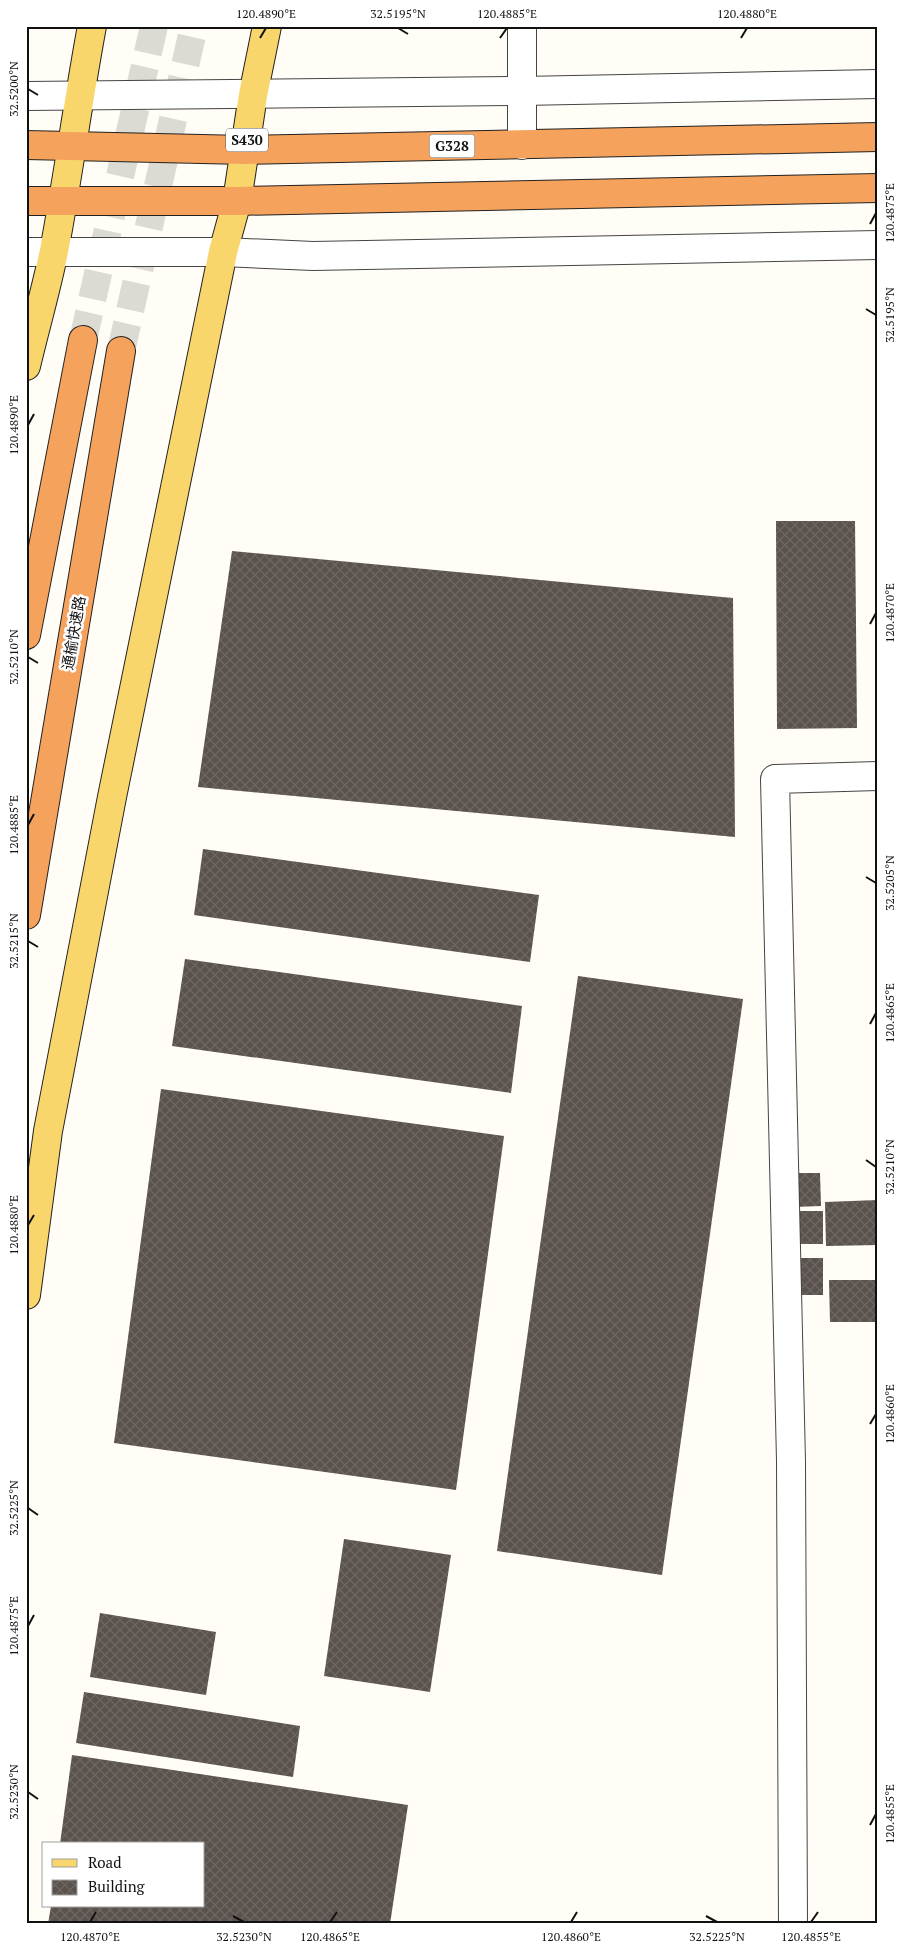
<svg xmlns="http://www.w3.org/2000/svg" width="904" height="1950" viewBox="0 0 904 1950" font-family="'PT Serif','Noto Sans SC',serif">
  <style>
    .building { fill: url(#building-cross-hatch) }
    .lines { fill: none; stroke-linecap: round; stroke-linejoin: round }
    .highway-tunnel { stroke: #dbdad3; stroke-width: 28; stroke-dasharray: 28 14; stroke-linecap: butt }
    .minor-casing { stroke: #444; stroke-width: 30 }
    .major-casing { stroke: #222; stroke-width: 30 }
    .highway-casing { stroke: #222; stroke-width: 30 }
    .minor { stroke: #fff; stroke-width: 28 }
    .major { stroke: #f9d66b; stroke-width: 28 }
    .highway { stroke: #f5a25d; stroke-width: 28 }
    .ticks { fill: none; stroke: #111; stroke-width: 2 }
    .labels { text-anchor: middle; stroke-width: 5; stroke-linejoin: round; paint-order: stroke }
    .shield { fill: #fff; stroke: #585858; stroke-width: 1 }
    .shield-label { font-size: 14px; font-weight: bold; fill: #111 }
    .street-label { font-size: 15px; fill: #111; stroke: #fff }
    .neatline { fill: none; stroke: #111; stroke-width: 2 }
    .ticks-label { font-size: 12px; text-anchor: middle; fill: #111 }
  </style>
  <defs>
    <pattern id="building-cross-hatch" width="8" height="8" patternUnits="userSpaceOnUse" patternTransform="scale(1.25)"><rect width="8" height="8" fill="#5a524d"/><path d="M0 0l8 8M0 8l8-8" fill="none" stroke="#6d6662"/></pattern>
  </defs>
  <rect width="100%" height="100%" fill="#fffdf5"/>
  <!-- building -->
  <g class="building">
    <path d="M776,521H855L857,728L777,729Z"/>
    <path d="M232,551L733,598L735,837L198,787Z"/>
    <path d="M203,849L539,895L530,962L194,915Z"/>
    <path d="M185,959L522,1006L511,1093L172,1046Z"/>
    <path d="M578,976L743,999L662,1575L497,1551Z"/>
    <path d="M161,1089L504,1136L456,1490L114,1443Z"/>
    <path d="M793,1173H820L821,1206L794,1207Z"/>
    <path d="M878,1200V1245L826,1246L825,1202Z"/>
    <rect x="794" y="1211" width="29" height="33"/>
    <rect x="795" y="1258" width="28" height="37"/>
    <path d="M829,1280H878V1322H830Z"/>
    <path d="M344,1539L451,1555L430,1692L324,1676Z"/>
    <path d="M100,1613L216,1632L206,1695L90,1677Z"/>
    <path d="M84,1692L300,1726L293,1777L76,1743Z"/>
    <path d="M72,1755L408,1805L390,1924H48L51,1906H204V1844H60Z"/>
  </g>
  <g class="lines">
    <!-- highway-tunnel -->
    <g class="highway-tunnel">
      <path d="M83,340L154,26"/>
      <path d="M121,351L194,26"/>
    </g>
    <!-- minor casing -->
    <g class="minor-casing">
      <g id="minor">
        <path d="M26,96L522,91L878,84"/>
        <path d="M522,145V26"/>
        <path d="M26,252H223L313,256L878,245"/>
        <path d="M793,1924L791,1461L775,779L878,776"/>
      </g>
    </g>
    <!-- major casing -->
    <g class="major-casing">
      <g id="major">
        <path d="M26,366C35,328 46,290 54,251C68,177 78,101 92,26"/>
        <path d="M26,1295L48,1131L112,797L223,252L237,201L253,95L267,26"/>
      </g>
    </g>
    <!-- highway casing -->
    <g class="highway-casing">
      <g id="highway">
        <path d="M26,145L245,150L878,137"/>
        <path d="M26,201H237L878,188"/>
        <path d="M26,635L83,340"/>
        <path d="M26,915L121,351"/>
      </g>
    </g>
    <!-- minor -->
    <use href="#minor" class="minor"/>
    <!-- major -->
    <use href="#major" class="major"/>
    <!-- highway -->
    <use href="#highway" class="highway"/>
  </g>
  <!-- ticks -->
  <path class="ticks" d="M398,28L408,34M260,38L266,28M500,38L507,28M741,38L747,28M28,89L38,95M870,224L876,213M866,309L876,315M28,425L34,414M870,624L876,613M28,657L38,663M28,825L34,814M866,877L876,883M28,941L38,947M870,1024L876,1013M866,1160L876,1167M28,1225L34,1215M870,1424L876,1414M28,1508L38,1515M28,1626L34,1615M28,1792L38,1799M870,1825L876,1814M233,1916L244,1922M706,1916L717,1922M90,1922L96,1912M330,1922L337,1912M571,1922L577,1912M811,1922L818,1912"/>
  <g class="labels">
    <!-- shield labels -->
    <g class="shield">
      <rect x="226" y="128.5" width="42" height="23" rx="4"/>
      <rect x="429.5" y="134.5" width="45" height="23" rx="4"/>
    </g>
    <g class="shield-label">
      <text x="247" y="145">S430</text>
      <text x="452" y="151">G328</text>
    </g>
    <!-- street labels -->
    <g class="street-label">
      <text transform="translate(74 633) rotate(-80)" y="5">通榆快速路</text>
    </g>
  </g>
  <!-- border -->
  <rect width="904" height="1950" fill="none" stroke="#ffffff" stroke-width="55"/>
  <!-- legend -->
  <rect x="42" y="1842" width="162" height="65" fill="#ffffff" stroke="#a0a0a0"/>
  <rect x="52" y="1859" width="25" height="8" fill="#f9d66b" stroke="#a0a0a0"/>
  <text x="88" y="1868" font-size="15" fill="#111111">Road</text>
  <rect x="52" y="1880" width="25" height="15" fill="url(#building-cross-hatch)" stroke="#a0a0a0"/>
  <text x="88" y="1892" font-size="15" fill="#111111">Building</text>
  <rect x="28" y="28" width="848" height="1894" class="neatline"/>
  <g class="ticks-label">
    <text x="266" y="18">120.4890°E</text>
    <text x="398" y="18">32.5195°N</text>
    <text x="507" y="18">120.4885°E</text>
    <text x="747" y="18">120.4880°E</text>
    <text transform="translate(14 89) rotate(-90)" y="4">32.5200°N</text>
    <text transform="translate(890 213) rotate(-90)" y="4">120.4875°E</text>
    <text transform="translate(890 315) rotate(-90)" y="4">32.5195°N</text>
    <text transform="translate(14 425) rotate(-90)" y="4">120.4890°E</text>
    <text transform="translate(890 613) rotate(-90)" y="4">120.4870°E</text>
    <text transform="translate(14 657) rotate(-90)" y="4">32.5210°N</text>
    <text transform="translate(14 825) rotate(-90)" y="4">120.4885°E</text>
    <text transform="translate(890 883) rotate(-90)" y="4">32.5205°N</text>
    <text transform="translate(14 941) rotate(-90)" y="4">32.5215°N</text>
    <text transform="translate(890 1013) rotate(-90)" y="4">120.4865°E</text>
    <text transform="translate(890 1167) rotate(-90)" y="4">32.5210°N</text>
    <text transform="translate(14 1225) rotate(-90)" y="4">120.4880°E</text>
    <text transform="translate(890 1414) rotate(-90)" y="4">120.4860°E</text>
    <text transform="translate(14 1508) rotate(-90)" y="4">32.5225°N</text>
    <text transform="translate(14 1626) rotate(-90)" y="4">120.4875°E</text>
    <text transform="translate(14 1792) rotate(-90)" y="4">32.5230°N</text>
    <text transform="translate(890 1814) rotate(-90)" y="4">120.4855°E</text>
    <text x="90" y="1941">120.4870°E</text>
    <text x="244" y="1941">32.5230°N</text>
    <text x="330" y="1941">120.4865°E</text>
    <text x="571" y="1941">120.4860°E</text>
    <text x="717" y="1941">32.5225°N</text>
    <text x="811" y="1941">120.4855°E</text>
  </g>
</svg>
